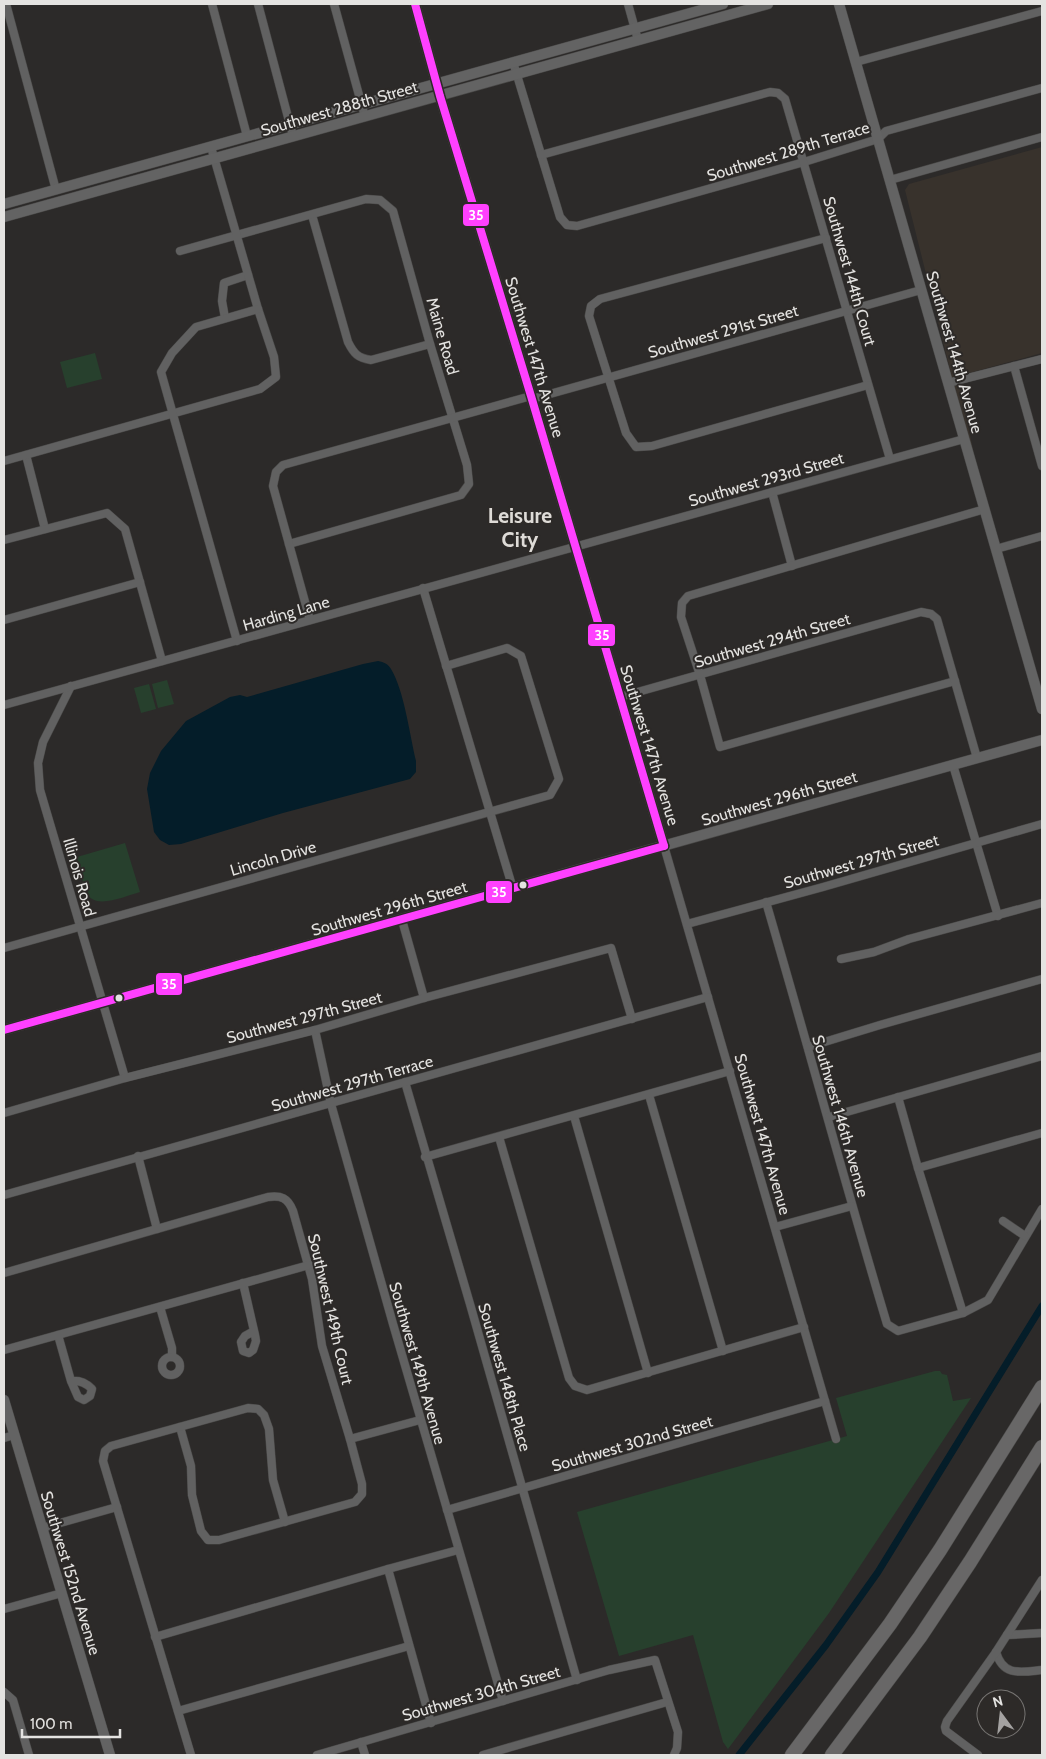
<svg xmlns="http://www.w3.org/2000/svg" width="1046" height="1759" viewBox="0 0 1046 1759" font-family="Cabin,sans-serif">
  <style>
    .built { fill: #38322c }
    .green { fill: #27402d }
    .water { fill: #041d29 }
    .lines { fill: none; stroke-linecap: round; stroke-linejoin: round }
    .canal { stroke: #041d29; stroke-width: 7 }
    .street-casing { stroke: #494847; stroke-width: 9 }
    .secondary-casing { stroke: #494847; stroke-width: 11 }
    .highway-casing { stroke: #494847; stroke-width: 15 }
    .street { stroke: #616161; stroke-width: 8 }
    .secondary { stroke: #636363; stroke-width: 10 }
    .highway { stroke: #686767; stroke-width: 14 }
    .bus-1-casing { stroke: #2d2a28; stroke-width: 11 }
    .bus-1 { stroke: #ff40ff; stroke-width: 8 }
    .bus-dot { fill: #e4e3e1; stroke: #2d2a28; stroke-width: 2 }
    .labels { text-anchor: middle; stroke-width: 4; stroke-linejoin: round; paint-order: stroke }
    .street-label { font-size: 16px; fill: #e4e3e1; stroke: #2d2a28 }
    .district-label { font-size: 21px; font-weight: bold; fill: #dedbd7; stroke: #2d2a28 }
    .line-badge { stroke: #2d2a28; stroke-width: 2 }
    .badge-label { font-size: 14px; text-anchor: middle; font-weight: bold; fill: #fff }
  </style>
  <rect width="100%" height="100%" fill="#2c2a29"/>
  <!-- built -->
  <path class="built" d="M1042,147V353L962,375H958L985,509L905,190L909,184Z"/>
  <!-- green -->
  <g class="green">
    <path d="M95,353L102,379L67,388L60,362Z"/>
    <path d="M167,680L174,704L158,708L152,684Z"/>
    <path d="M149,684L156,709L141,713L134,688Z"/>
    <path d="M125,843L140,892C125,896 94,911 86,892C82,881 80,868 77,857Z"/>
    <path d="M935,1371H940L942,1374L947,1375L953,1401L971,1398L829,1613L728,1749L723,1742L693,1635L619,1656L577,1512L847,1436L836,1398Z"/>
  </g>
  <!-- water -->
  <path class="water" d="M378,661C384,662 388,664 391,669C404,690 410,736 416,761V772L410,779L283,813L181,844L169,845L160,840L154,832L147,789L150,773L161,751L186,721L230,697L240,695L247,697L363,664Z"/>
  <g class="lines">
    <!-- canal -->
    <path class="canal" d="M739,1755L826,1645L878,1572L1042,1306"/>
    <!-- street casing -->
    <g class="street-casing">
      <g id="street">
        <path d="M6,4L56,190"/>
        <path d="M212,4L247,136"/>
        <path d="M258,4L293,136"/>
        <path d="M334,4L365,117"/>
        <path d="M628,4L638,40"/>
        <path d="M513,62L560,217L567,225L577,226L804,162L878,139L886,131L1042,88"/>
        <path d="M856,62L1042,11"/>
        <path d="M541,155L770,92L778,93L785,99L890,459"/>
        <path d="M890,180L1042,137"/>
        <path d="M312,215L348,342C354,354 358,358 371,360L430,344"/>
        <path d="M826,238L600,299L591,306L589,316L626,433L636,447L652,446L868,385"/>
        <path d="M180,251L366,199L380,200L393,211L430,344L467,465L469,484L461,495L289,544"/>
        <path d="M225,318L222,301L224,283L248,275"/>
        <path d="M1014,366L1042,466"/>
        <path d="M948,383L1042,359"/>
        <path d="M532,399L921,290"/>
        <path d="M26,455L45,529"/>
        <path d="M4,461L260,389L276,377L274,357L258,309L211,147"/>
        <path d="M772,492L792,566"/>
        <path d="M4,540L107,513L125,529L162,661"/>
        <path d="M996,549L1042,536"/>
        <path d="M423,588L513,889"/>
        <path d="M4,620L140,582"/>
        <path d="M310,620L273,486L276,472L283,465L531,396"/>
        <path d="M237,641L161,372L172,353L196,327L258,309"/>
        <path d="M955,681L720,747L700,675L681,617L682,603L688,596L985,509"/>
        <path d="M71,686L43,742L38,763L40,790L125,1078"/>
        <path d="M620,697L921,612L931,614L937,619L977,758"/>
        <path d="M4,705L964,439"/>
        <path d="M953,765L998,916"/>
        <path d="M664,846L836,1439"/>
        <path d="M766,902C807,1042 845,1184 887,1324L898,1331L963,1313L988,1300L1042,1209"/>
        <path d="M402,920L424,998"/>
        <path d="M687,924L823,887L1042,824"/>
        <path d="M4,948L550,795L559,779L521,656L507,648L446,666"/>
        <path d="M841,959L874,952L909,939L1042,903"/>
        <path d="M315,1030L331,1104L393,1324L503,1701"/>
        <path d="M808,1047L880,1025L1042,979"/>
        <path d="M405,1082L470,1304L577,1680"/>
        <path d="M649,1095L723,1351"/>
        <path d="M898,1097L918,1168L963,1313"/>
        <path d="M4,1113L125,1078L315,1030L424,998L611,948L632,1019"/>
        <path d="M574,1116L648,1373"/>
        <path d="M829,1117L1042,1056"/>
        <path d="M499,1137L569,1378L575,1386L587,1390L804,1327"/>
        <path d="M138,1156L157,1229"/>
        <path d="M425,1157L730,1071"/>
        <path d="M918,1168L1042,1133"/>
        <path d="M4,1195L708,997"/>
        <path d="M1003,1221L1025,1236"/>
        <path d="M775,1227L852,1206"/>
        <path d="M4,1273L268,1197C281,1195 288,1198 293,1211L312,1279L322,1346L350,1439L362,1484V1494L355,1502L219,1540H208L201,1531L192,1495L191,1466L180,1427"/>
        <path d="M243,1283L255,1335L256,1341L253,1350L249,1353L243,1351L241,1342L245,1336L254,1331"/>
        <path d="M160,1307L172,1348V1357"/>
        <path d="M58,1335L71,1381L78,1397L84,1400L90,1396L92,1389C86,1383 80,1380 71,1381"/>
        <path d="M4,1350L309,1265"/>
        <circle cx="171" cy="1366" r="9"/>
        <path d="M4,1438L14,1435"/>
        <path d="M350,1439L420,1420"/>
        <path d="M447,1510L825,1401"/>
        <path d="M42,1528L117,1507"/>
        <path d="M388,1569L431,1723"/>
        <path d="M4,1609L62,1593"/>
        <path d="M1007,1635L1042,1633"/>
        <path d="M155,1637L388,1569L458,1550"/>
        <path d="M996,1652C1003,1677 1021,1672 1042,1670"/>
        <path d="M4,1692L13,1700L29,1755"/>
        <path d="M178,1711L409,1646"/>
        <path d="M361,1742L365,1755"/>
        <path d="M191,1755L103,1461L105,1451L111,1446L248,1408L258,1409L264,1415L269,1429L273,1480L285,1522"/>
        <path d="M317,1755L609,1670L655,1660L678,1732L677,1748L674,1755"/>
        <path d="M483,1755L667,1702"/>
        <path d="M978,1755L946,1731L945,1727L947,1721L996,1652L1042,1580"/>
      </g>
    </g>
    <!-- secondary casing -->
    <g class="secondary-casing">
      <g id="secondary">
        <path d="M415,4L440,96L531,396L664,846"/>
        <path d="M839,4L1042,709"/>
        <path d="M4,204L723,4"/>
        <path d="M4,217L768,4"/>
        <path d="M4,1030L1042,740"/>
        <path d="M4,1400L110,1755"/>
      </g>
    </g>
    <!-- highway casing -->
    <g class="highway-casing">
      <g id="highway">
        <path d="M792,1755L890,1624L940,1550L1042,1387"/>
        <path d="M832,1755L920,1637L970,1562L1042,1447"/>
      </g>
    </g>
    <!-- street -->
    <use href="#street" class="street"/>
    <!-- secondary -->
    <use href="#secondary" class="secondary"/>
    <!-- highway -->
    <use href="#highway" class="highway"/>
    <!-- bus-1 casing -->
    <g class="bus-1-casing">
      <g id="bus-1">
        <path d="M415,4L440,96L531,396L664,846"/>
        <path d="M4,1030L664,846"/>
      </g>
    </g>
    <!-- bus-1 -->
    <use href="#bus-1" class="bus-1"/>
  </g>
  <!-- markers -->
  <g class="bus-dot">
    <circle cx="523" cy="885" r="4.5"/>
    <circle cx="119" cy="998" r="4.5"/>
  </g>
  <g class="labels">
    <!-- street labels -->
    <g class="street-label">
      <text transform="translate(339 108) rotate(-16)" y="6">Southwest 288th Street</text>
      <text transform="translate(788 151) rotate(-17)" y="6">Southwest 289th Terrace</text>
      <text transform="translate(850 271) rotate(74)" y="6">Southwest 144th Court</text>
      <text transform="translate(723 331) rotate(-16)" y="6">Southwest 291st Street</text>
      <text transform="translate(443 336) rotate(74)" y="6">Maine Road</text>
      <text transform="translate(955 352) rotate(74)" y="6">Southwest 144th Avenue</text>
      <text transform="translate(535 357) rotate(73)" y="6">Southwest 147th Avenue</text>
      <text transform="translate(766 479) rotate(-16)" y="6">Southwest 293rd Street</text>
      <text transform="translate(286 613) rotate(-16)" y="6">Harding Lane</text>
      <text transform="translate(772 640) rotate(-16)" y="6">Southwest 294th Street</text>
      <text transform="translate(650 745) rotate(73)" y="6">Southwest 147th Avenue</text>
      <text transform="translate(779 798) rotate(-16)" y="6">Southwest 296th Street</text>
      <text transform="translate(273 858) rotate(-16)" y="6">Lincoln Drive</text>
      <text transform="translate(861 861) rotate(-16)" y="6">Southwest 297th Street</text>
      <text transform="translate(80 877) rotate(74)" y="6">Illinois Road</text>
      <text transform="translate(389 908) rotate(-16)" y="6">Southwest 296th Street</text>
      <text transform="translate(304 1017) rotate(-15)" y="6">Southwest 297th Street</text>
      <text transform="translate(352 1083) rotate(-16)" y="6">Southwest 297th Terrace</text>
      <text transform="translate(841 1116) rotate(74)" y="6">Southwest 146th Avenue</text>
      <text transform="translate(763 1134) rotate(74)" y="6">Southwest 147th Avenue</text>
      <text transform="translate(331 1309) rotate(77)" y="6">Southwest 149th Court</text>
      <text transform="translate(418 1363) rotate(74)" y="6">Southwest 149th Avenue</text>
      <text transform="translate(505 1377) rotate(74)" y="6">Southwest 148th Place</text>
      <text transform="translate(632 1443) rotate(-16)" y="6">Southwest 302nd Street</text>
      <text transform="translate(71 1573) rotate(73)" y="6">Southwest 152nd Avenue</text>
      <text transform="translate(481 1693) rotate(-16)" y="6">Southwest 304th Street</text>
    </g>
    <!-- district labels -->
    <g class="district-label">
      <text x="520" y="523">Leisure<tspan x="520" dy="24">City</tspan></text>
    </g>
  </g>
  <g class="line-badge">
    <rect x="462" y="203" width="28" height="24" rx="5" fill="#ff40ff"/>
    <rect x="587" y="623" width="29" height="24" rx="5" fill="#ff40ff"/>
    <rect x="485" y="880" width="28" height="24" rx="5" fill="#ff40ff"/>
    <rect x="155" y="972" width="28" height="24" rx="5" fill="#ff40ff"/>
  </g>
  <g class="badge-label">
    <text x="476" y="220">35</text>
    <text x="602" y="640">35</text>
    <text x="499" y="897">35</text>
    <text x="169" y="989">35</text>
  </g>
  <!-- border -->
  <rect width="1046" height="1759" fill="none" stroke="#e4e3e1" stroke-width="10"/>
  <!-- north arrow -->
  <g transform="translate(1001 1714) rotate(345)"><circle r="24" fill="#2d2a28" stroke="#767472"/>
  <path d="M0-4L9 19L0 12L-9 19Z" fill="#a4a2a1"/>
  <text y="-8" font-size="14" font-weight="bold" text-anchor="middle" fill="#e4e3e1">N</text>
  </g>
  <!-- scale -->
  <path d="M22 1729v8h98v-8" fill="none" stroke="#e4e3e1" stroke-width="2.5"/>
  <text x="30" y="1729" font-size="15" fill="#e4e3e1" stroke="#2d2a28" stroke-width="4" paint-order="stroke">100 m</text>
</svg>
